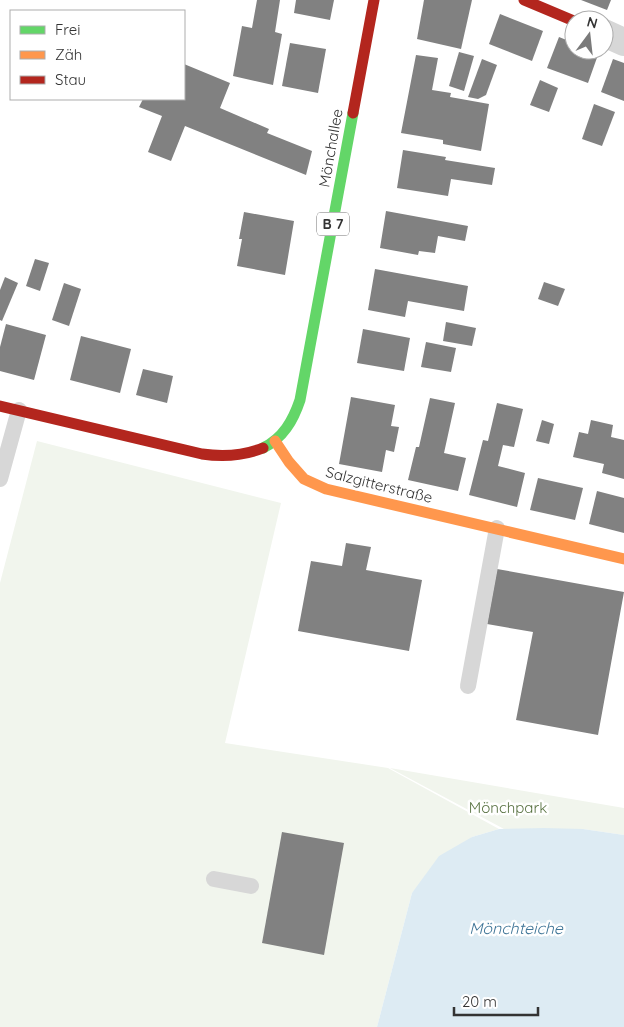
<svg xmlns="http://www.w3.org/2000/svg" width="624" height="1027" viewBox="0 0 624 1027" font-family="Quicksand,sans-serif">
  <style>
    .green { fill: #f1f5ed }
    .water { fill: #ddebf3 }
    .building { fill: #818181 }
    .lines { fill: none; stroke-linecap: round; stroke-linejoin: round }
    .lane { stroke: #d7d7d7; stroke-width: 16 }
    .street { stroke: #d7d7d7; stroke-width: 28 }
    .fast { stroke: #63d668; stroke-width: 11 }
    .slow { stroke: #ff974d; stroke-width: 11 }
    .jam { stroke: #b3261e; stroke-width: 11 }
    .labels { text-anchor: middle; stroke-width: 5; stroke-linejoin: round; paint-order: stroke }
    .shield { fill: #fff; stroke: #707070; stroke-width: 1 }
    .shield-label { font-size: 14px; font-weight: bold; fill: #333 }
    .street-label { font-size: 15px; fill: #333; stroke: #fff }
    .park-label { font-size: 15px; fill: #56703f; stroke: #fff }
    .water-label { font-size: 16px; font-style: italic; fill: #3f7597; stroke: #fff }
  </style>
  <rect width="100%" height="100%" fill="#fff"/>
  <!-- green -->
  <g class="green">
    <path d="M37,441L281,503L225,743L388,768L499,829L472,837L412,893L377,1027H0V583Z"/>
    <path d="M390,768L624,808V835L583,829H504Z"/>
  </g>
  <!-- water -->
  <path class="water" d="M544,828L583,829L624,835V1027H377L412,893L439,856L472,837L499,829Z"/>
  <!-- building -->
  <g class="building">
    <path d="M257,0H280L275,32L282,34L273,85L233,76L242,26L252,28Z"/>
    <path d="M296,0H334L330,20L294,13Z"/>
    <path d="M424,0H472L461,49L417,39Z"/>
    <path d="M581,0H611L607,10Z"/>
    <path d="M500,14L543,31L532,61L489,44Z"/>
    <path d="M559,37L574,43V50H594L599,52L588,83L547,68Z"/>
    <path d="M290,43L326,49L318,93L282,86Z"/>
    <path d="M459,52L474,56L464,91L449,86Z"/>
    <path d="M416,55L438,58L432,90L451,93L450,97L489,104L481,151L443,144V140L401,133Z"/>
    <path d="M482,59L497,65L486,95L478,99L468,97Z"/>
    <path d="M613,59L624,63V101L601,92Z"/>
    <path d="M184,64L230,83L220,108L269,129L267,133L312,151L306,175L185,126L171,161L148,152L162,116L139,107L143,99H184Z"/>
    <path d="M540,80L558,88L549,112L530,105Z"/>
    <path d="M594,104L615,112L602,146L582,139Z"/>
    <path d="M403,150L446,157L445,160L495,168L492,185L451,179L448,196L397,188Z"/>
    <path d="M386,211L468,226L465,241L438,236L435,253L419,251L418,255L380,248Z"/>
    <path d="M244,212L294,221L285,275L237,266L242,239H239Z"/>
    <path d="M35,259L49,263L40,291L26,286Z"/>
    <path d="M375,269L468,286L464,311L408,301L405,317L368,310Z"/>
    <path d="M5,277L18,283L2,321L0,320V290Z"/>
    <path d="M544,282L565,289L558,306L538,299Z"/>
    <path d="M64,283L81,289L69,326L52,320Z"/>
    <path d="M446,322L476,328L472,346L443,341Z"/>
    <path d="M6,324L46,335L34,380L0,371V347Z"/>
    <path d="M363,329L410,338L404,371L357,363Z"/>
    <path d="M81,336L131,349L120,393L70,380Z"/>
    <path d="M426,342L456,348L451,372L421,367Z"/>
    <path d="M143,369L173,376L167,403L136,395Z"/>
    <path d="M351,397L395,405L391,426L399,427L394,452L386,450L382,472L339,464Z"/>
    <path d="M430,398L455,403L444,453L466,458L458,491L408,480L416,447H419Z"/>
    <path d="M497,403L523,409L514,447L503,445L498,466L525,473L517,507L469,495L483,440L488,441Z"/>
    <path d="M542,420L554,424L549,444L536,441Z"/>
    <path d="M591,420L613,425L611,437L624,440V479L602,473L604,464L573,457L579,432L588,434Z"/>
    <path d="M538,478L583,488L575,520L530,510Z"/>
    <path d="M597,491L624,498V533L589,524Z"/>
    <path d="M346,543L371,547L366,570L422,580L409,651L298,631L311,561L342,566Z"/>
    <path d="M497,569L624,592L598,735L516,720L533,632L487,624Z"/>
    <path d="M282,832L344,843L324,955L262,943Z"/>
  </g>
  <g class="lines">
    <!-- lane -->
    <g class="lane">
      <path d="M0,479L19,410"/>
      <path d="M468,686L497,528"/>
      <path d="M214,879L251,886"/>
    </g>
    <!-- street -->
    <path class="street" d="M604,33L624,42"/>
    <!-- fast -->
    <path class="fast" d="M263,448C283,438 293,421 300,400L353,113"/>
    <!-- slow -->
    <path class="slow" d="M275,441L289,462L304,479L326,489L624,559"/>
    <!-- jam -->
    <g class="jam">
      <path d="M524,0L574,21"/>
      <path d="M353,113L374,0"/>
      <path d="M0,406L202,454C223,457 243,456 263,448"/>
    </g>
  </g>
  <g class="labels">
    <!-- shield labels -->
    <rect class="shield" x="317" y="212.5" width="32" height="23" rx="4"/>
    <g class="shield-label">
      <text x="333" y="229">B 7</text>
    </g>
    <!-- street labels -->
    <g class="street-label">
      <text transform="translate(331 148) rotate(-80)" y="5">Mönchallee</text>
      <text transform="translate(379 485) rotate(14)" y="5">Salzgitterstraße</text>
    </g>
    <!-- park labels -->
    <g class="park-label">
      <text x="508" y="813">Mönchpark</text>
    </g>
    <!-- water labels -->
    <g class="water-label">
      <text x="516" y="934">Mönchteiche</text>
    </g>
  </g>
  <!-- legend -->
  <rect x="10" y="10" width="175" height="90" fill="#ffffff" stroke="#adadad"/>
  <rect x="20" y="26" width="25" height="8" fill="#63d668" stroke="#adadad"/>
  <text x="55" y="35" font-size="15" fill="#333333">Frei</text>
  <rect x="20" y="51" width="25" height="8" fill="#ff974d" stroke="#adadad"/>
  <text x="55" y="60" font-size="15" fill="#333333">Zäh</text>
  <rect x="20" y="76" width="25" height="8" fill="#b3261e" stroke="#adadad"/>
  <text x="55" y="85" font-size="15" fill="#333333">Stau</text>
  <!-- north arrow -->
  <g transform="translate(589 35) rotate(15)"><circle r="24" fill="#ffffff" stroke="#adadad"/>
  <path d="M0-4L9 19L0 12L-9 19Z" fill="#7a7a7a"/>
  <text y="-8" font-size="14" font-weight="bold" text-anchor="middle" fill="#333333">N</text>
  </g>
  <!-- scale -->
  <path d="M454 1007v8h84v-8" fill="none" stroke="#333333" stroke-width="2.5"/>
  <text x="462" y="1007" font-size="15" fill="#333333" stroke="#ffffff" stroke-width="4" paint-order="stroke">20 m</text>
</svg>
